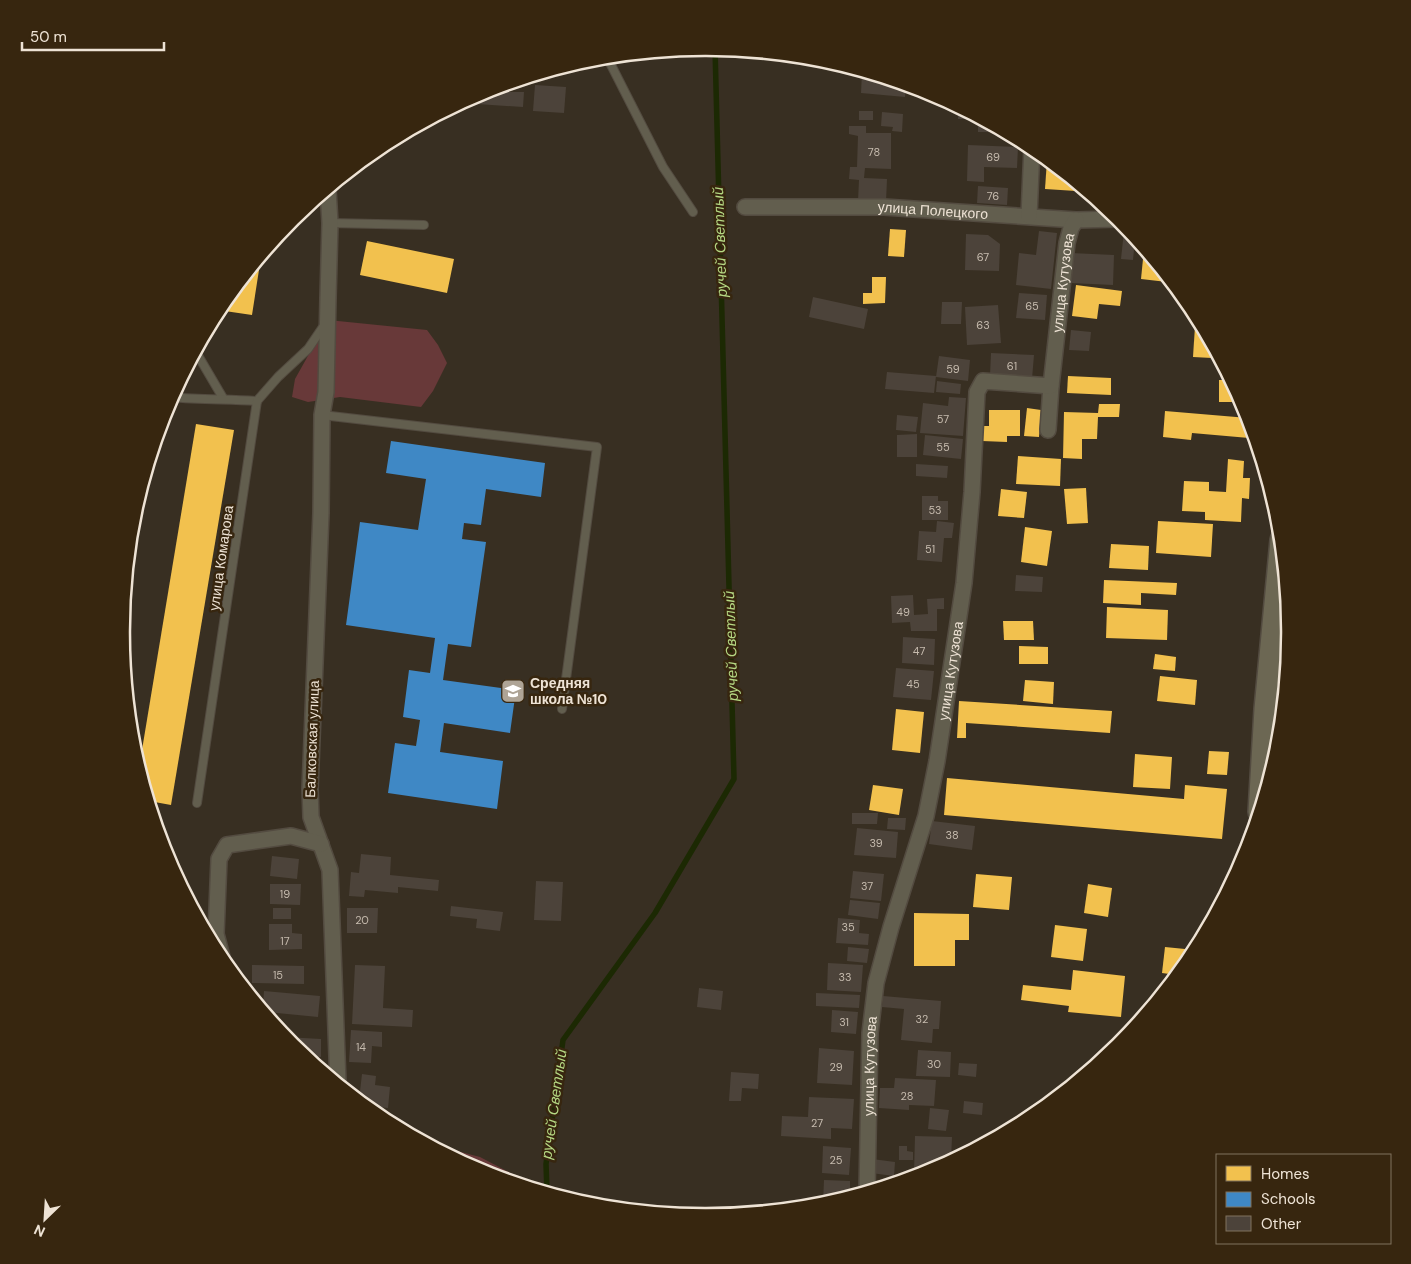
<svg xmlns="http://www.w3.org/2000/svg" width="1411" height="1264" viewBox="0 0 1411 1264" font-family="'DM Sans',sans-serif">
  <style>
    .green { fill: #683939 }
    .homes { fill: #f2c14e }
    .schools { fill: #3f88c5 }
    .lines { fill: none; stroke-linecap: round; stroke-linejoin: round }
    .stream { stroke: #1c2903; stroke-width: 5.5 }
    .building { fill: #4c433a }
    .lane-casing { stroke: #534b40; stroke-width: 10 }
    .street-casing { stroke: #534b40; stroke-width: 18 }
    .secondary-casing { stroke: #534b40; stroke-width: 24 }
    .lane { stroke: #625e4e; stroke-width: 8 }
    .street { stroke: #625e4e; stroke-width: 15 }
    .secondary { stroke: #6c6753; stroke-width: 21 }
    .labels { text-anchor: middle; stroke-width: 5; stroke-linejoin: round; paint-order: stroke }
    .number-label { font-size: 11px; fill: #c6bbae }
    .street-label { font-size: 14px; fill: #eee3d5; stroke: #37260f }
    .poi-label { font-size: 14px; font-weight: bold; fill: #eee3d5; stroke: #37260f; text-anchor: start }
    .water-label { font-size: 15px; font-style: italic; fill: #b5d883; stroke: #37260f }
    .rim { fill: none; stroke: #eee3d5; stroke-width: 2.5 }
  </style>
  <rect width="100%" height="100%" fill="#382f22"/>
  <!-- green -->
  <g class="green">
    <path d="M328,320L427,330L438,345L447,363L433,391L421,407L340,397L308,402L292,397L295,379Z"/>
    <path d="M457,1151L480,1157L518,1177L519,1183L482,1172L453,1157Z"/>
  </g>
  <!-- homes -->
  <g class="homes">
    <path d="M1047,160L1076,184V191L1045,189Z"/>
    <path d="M890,229L906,230L904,257L888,256Z"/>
    <path d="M367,241L454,259L447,293L360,275Z"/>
    <path d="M1144,249L1167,278V282L1141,279Z"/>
    <path d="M261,257L252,315L218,310L220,307Z"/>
    <path d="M872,277H886L885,303L863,304V293H872Z"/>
    <path d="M1076,285L1122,291L1120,306L1099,304L1097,319L1072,316Z"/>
    <path d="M1195,326H1201L1213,347L1212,358L1193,357Z"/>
    <path d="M1068,376L1111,378V395L1067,393Z"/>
    <path d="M1219,380H1230L1242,402H1219Z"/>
    <path d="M1099,404H1120L1119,417H1098L1097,439H1082V459L1063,458L1064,412L1098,413Z"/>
    <path d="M1027,408L1041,410L1039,437L1024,436Z"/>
    <path d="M989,410H1020V436H1007V442L982,441V426H989Z"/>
    <path d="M1165,411L1248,418L1250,424L1249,438L1192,433L1191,440L1163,437Z"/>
    <path d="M196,424L234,430L171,805L149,801L139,768Z"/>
    <path d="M1018,456L1061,459L1060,486L1016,484Z"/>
    <path d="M1228,459L1244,461L1243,478H1250L1249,499L1242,498L1241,522L1205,520V512L1182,511L1184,481L1209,482V491L1226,492Z"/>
    <path d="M1086,488L1088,523L1067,524L1064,489Z"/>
    <path d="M1001,489L1027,492L1024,518L998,516Z"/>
    <path d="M1158,521L1213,524L1211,557L1156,553Z"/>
    <path d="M1025,527L1052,531L1047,566L1021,562Z"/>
    <path d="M1111,544L1149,546L1148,570L1109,568Z"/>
    <path d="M1104,580L1177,583L1176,595L1141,593V605L1103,603Z"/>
    <path d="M1107,607L1168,610L1167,640L1106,638Z"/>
    <path d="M1003,621H1033L1034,640H1004Z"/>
    <path d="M1019,646L1048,647V664H1019Z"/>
    <path d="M1155,654L1176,657L1175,671L1153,669Z"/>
    <path d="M1160,676L1197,680L1195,705L1157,701Z"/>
    <path d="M1025,680L1054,682L1053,704L1023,701Z"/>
    <path d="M959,701L1112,711L1110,733L966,723V738H957Z"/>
    <path d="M896,709L924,712L920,753L892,750Z"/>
    <path d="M1209,751L1229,752L1227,775L1207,774Z"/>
    <path d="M1135,754L1172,757L1170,789L1133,787Z"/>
    <path d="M947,778L1184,799L1185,785L1227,789L1222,839L944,815Z"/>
    <path d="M873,785L903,789L899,815L869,810Z"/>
    <path d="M976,874L1012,877L1009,910L973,907Z"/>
    <path d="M1088,884L1112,888L1108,917L1084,913Z"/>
    <path d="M914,913L969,914V940H955V966H914Z"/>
    <path d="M1055,925L1087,929L1083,961L1051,957Z"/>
    <path d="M1165,947L1195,950L1177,975L1162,973Z"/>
    <path d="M1073,970L1125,976L1121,1017L1068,1012L1069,1006L1021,1000L1023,985L1071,990Z"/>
  </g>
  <!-- schools -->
  <path class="schools" d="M391,441L545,463L541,497L486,489L481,525L464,523L462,539L486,542L471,647L448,644L443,680L516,690L510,733L444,723L440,752L503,761L497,809L388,793L395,743L416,746L420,720L403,717L409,670L430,673L435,638L346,625L360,522L418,530L426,479L386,473Z"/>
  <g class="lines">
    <!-- stream -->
    <path class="stream" d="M547,1192L546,1164L563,1040L655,913L734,779L715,48"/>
  </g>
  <!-- building -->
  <g class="building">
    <path d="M862,72L906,85L905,97L861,93Z"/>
    <path d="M508,84V92H524L523,107L477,104L478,94Z"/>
    <path d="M535,85L566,87L564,113L533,111Z"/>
    <path d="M958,107L980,119L1004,132H978V119H958Z"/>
    <rect x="859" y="111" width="14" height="9"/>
    <path d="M882,112L903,114L902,132L892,131L893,127L881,126Z"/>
    <path d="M849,126H866V133H891V169L865,168L864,178L887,179L886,202L858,201L859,180L849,179L850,167H857L858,136L849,134Z"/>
    <path d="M968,145L1018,147L1017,168L984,167V182L967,181Z"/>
    <path d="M978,186L1008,188L1007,205L977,203Z"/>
    <path d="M1039,231L1057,233L1051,289L1016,285L1019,253L1036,255Z"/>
    <path d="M1124,231H1129L1135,239L1133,260L1121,259Z"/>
    <path d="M966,234L988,235L1000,244L999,271L965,270Z"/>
    <path d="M1071,253L1114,255L1113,285L1070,283Z"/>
    <path d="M1019,293L1047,295L1045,320L1016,318Z"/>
    <path d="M813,297L868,309L864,329L809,317Z"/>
    <path d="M942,302H962L961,324H941Z"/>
    <path d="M998,305L1001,343L967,345L965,307Z"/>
    <path d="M1071,330L1091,332L1089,351L1069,350Z"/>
    <path d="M991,353L1034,355L1032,379L990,376Z"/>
    <path d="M939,356L970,360L968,381L936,377Z"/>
    <path d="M887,372L936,376L934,393L885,389Z"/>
    <path d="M937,381L961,384L960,394L936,392Z"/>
    <path d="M949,397L966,398L963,436L920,433L923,403L948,406Z"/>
    <path d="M897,415L918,417L916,432L896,430Z"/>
    <path d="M917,434V457H897V435Z"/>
    <path d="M925,435L963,439L961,459L923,455Z"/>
    <path d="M916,464L948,466L947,478L916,476Z"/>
    <path d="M922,496H938V501H948V520H922Z"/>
    <path d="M937,521L954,523L952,538H944L942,562L917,560L919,531L936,532Z"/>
    <path d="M1016,575L1043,577L1042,592L1015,591Z"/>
    <path d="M913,595L914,615L928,614L927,599L944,598V609H937V631H911L910,622L892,623L891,596Z"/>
    <path d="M903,637L935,639L934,665L902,663Z"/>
    <path d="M896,668L934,671L931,700L893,697Z"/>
    <path d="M852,813H878L877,824H852Z"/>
    <path d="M888,818H906L905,830L887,829Z"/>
    <path d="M932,821L975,826L972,850L929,844Z"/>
    <path d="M857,828L898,832L896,858L854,855Z"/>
    <path d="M361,854L391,857L390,875L439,880L438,891L398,887V893L365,890L364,897L349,896L351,872L359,873Z"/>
    <path d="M272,856L299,859L297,879L270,876Z"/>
    <path d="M166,857L178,859L175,873L170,863Z"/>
    <path d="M853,871L884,874L881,901L850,898Z"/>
    <path d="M536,881L563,882L561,921L534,920Z"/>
    <path d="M270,884H301L300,905L270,904Z"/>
    <path d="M850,900L880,903L878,919L848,915Z"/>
    <path d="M451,906L503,912L500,931L476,928L477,919L450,916Z"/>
    <rect x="273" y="908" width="18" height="11"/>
    <path d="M347,908H378L377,933H347Z"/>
    <path d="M838,918L860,920L859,933L869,934L868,945L836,943Z"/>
    <path d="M269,924H292V933L302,934V949L269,950Z"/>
    <path d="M848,947L869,949L867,963L847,961Z"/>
    <path d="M828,963L863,965L861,992L827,990Z"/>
    <path d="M252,965L304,966V984L252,983Z"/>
    <path d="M355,965L385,966L383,1008L413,1010L412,1027L352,1024Z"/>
    <path d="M699,988L723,991L721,1010L697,1007Z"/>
    <path d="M264,991L320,996L318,1017L267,1012V1014L259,1005H263Z"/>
    <path d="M816,993L860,995L859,1008L816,1006Z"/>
    <path d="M883,996L941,1001L939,1029H933L932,1043L901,1040L904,1009L882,1007Z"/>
    <path d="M832,1010L858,1012L856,1034L831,1032Z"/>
    <path d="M351,1030L382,1032V1047L372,1046L371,1063L349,1062Z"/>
    <path d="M285,1037L321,1039V1057L305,1056L292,1045Z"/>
    <path d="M819,1048L854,1051L852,1085L817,1083Z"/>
    <path d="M918,1050L951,1052L950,1077L916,1076Z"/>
    <path d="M959,1063L977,1064L976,1077L958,1075Z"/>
    <path d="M731,1072L759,1074L758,1089L742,1088L741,1101H729Z"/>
    <path d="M362,1074L376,1076L375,1085L390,1087L388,1108L366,1106L359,1100Z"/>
    <path d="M895,1078L936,1080L934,1106L909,1105V1110L879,1108L880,1088H894Z"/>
    <path d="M809,1097L854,1099L852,1129L831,1128V1139L781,1136L782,1116L808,1117Z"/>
    <path d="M964,1101L983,1103L982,1115L963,1113Z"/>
    <path d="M930,1108L949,1110L946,1131L928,1129Z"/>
    <path d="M915,1136L952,1137L951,1160L944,1164H935V1169L929,1172L914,1173Z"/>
    <path d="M823,1146L851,1148L849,1175L822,1173Z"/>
    <path d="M899,1146H907V1151L913,1152V1160H899Z"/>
    <path d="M872,1159L895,1162L894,1176L871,1173Z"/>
    <path d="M824,1180L850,1181V1196L823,1204Z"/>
    <path d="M880,1181L895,1182L879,1187Z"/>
  </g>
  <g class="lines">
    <!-- lane casing -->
    <g class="lane-casing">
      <g id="lane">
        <path d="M607,57L663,167L693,212"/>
        <path d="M330,223L424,225"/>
        <path d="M196,352L223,398"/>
        <path d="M171,397C200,400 228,399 257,401"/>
        <path d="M257,401L278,377L308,349L325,324"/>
        <path d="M322,415L597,447L562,709"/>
        <path d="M197,803L257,401"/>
      </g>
    </g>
    <!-- street casing -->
    <g class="street-casing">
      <g id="street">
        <path d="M328,190L330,223L328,298L326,392L322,415L321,513L310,789L311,817L330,870L338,1083"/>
        <path id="s1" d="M745,207H884L1076,220L1119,219"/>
        <path d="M1029,216L1032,147"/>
        <path d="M1048,430L1051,386"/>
        <path d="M1265,709L1282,711"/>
        <path d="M223,961L216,934L219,859L227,845L291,836L321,844"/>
        <path id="s2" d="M867,1191L870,1033L876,983L891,927L926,816L937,761L964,583L972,492L977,392L983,381L1051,386L1067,243L1071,228L1076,220"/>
      </g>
    </g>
    <!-- secondary casing -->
    <g class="secondary-casing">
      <path id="secondary" d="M1259,812L1265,709L1281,540"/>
    </g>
    <!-- lane -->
    <use href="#lane" class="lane"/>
    <!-- street -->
    <use href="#street" class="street"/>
    <!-- secondary -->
    <use href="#secondary" class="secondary"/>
  </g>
  <!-- icons -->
  <defs>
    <g id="school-square" transform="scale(1.25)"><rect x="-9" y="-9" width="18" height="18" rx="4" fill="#aea496" stroke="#37260f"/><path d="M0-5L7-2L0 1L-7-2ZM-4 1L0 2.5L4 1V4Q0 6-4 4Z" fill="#fff"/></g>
  </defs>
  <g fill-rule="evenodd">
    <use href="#school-square" x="513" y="691"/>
  </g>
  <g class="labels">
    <!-- number labels -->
    <g class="number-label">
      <text x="874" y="156">78</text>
      <text x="993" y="161">69</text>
      <text x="993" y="200">76</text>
      <text x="983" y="261">67</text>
      <text x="1032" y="310">65</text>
      <text x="983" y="329">63</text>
      <text x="1012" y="370">61</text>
      <text x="953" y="373">59</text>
      <text x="943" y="423">57</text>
      <text x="943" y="451">55</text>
      <text x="935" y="514">53</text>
      <text x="930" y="553">51</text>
      <text x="903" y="616">49</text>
      <text x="919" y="655">47</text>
      <text x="913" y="688">45</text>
      <text x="952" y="839">38</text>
      <text x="876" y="847">39</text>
      <text x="867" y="890">37</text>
      <text x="285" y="898">19</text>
      <text x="362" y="924">20</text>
      <text x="848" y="931">35</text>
      <text x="285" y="945">17</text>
      <text x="278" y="979">15</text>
      <text x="845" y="981">33</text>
      <text x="922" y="1023">32</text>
      <text x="844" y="1026">31</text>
      <text x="361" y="1051">14</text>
      <text x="934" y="1068">30</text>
      <text x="836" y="1071">29</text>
      <text x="907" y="1100">28</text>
      <text x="817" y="1127">27</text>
      <text x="836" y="1164">25</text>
    </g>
    <!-- street labels -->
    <g class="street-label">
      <text dy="5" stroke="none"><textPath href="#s1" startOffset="188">улица Полецкого</textPath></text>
      <text dy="5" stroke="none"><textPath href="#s2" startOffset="995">улица Кутузова</textPath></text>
      <text transform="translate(221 558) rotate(-82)" y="5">улица Комарова</text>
      <text dy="5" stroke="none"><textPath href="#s2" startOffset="530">улица Кутузова</textPath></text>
      <text transform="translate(312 739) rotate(-88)" y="5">Балковская улица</text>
      <text dy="5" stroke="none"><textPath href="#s2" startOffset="125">улица Кутузова</textPath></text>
    </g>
    <!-- poi labels -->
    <g class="poi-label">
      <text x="530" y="688">Средняя<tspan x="530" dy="16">школа №10</tspan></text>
    </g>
    <!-- water labels -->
    <g class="water-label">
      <text transform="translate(720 242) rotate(-92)" y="5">ручей Светлый</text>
      <text transform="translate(731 646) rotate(-92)" y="5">ручей Светлый</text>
      <text transform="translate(554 1104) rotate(-82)" y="5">ручей Светлый</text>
    </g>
  </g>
  <!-- crop -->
  <path d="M0 0H1411V1264H0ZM705 56H706A575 575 0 0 1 1281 631V633A575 575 0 0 1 706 1208H705A575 575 0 0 1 130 633V631A575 575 0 0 1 705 56Z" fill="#37260f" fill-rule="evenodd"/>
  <path class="rim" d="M705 56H706A575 575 0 0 1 1281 631V633A575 575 0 0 1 706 1208H705A575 575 0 0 1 130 633V631A575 575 0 0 1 705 56Z"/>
  <!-- legend -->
  <rect x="1216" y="1154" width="175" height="90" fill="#37260f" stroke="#80725e"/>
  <rect x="1226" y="1166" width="25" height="15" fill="#f2c14e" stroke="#80725e"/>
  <text x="1261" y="1179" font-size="15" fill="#eee3d5">Homes</text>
  <rect x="1226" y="1192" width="25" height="15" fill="#3f88c5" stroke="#80725e"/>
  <text x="1261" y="1204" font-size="15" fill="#eee3d5">Schools</text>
  <rect x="1226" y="1216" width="25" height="15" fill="#4c433a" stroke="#80725e"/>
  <text x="1261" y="1229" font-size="15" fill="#eee3d5">Other</text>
  <!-- north arrow -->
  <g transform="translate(45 1219) rotate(205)" stroke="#37260f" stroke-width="4" paint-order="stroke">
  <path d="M0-4L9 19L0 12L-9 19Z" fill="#eee3d5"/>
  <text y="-8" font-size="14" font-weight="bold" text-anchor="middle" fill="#eee3d5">N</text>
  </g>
  <!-- scale -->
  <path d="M22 42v8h142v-8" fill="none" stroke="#eee3d5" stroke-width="2.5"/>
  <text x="30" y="42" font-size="15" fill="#eee3d5" stroke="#37260f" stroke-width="4" paint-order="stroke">50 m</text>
</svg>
